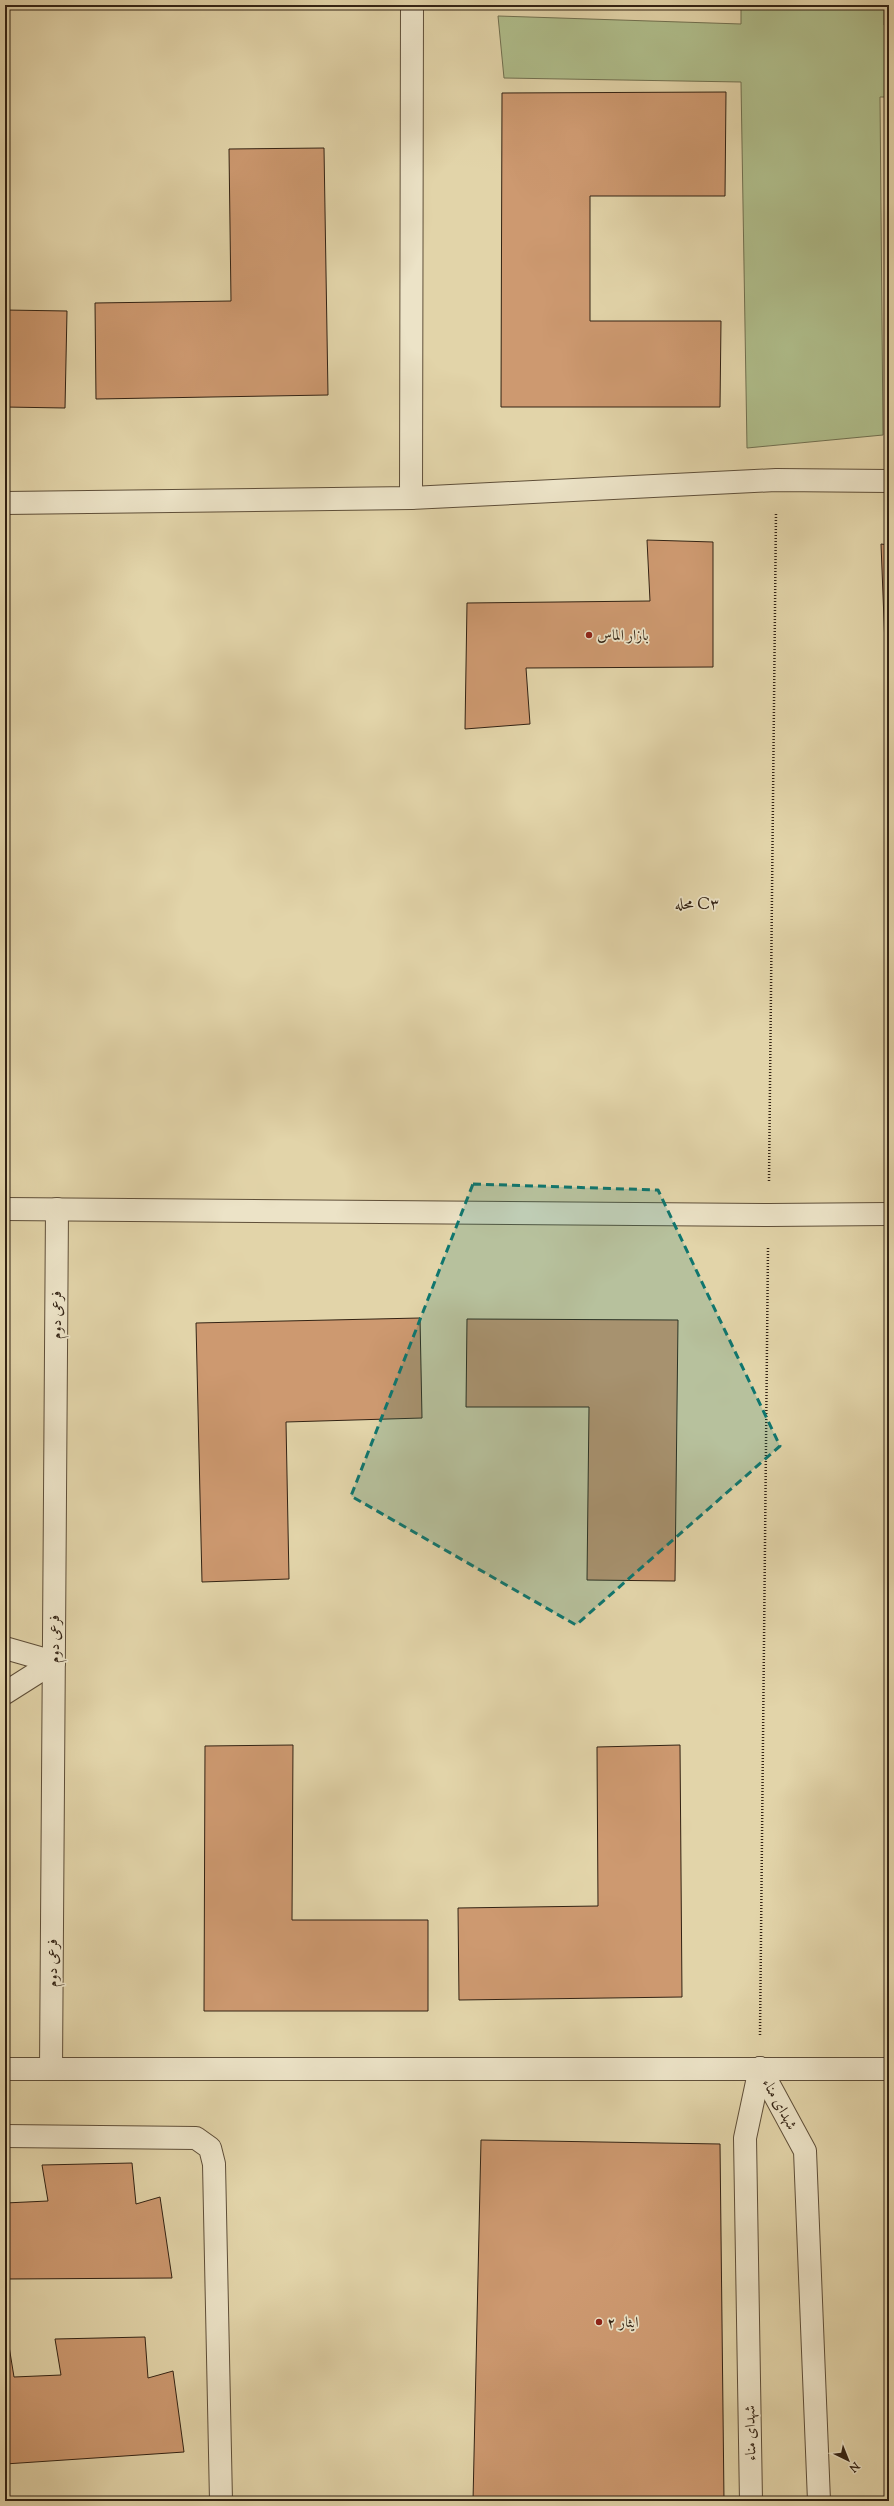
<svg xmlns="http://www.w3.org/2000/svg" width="894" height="2506" viewBox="0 0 894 2506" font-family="'Sorts Mill Goudy',Amiri,serif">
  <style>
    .green { fill: #afbd8b; stroke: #717050 }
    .building { fill: #cd9970; stroke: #332314 }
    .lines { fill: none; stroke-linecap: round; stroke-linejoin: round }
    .street-casing { stroke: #5f4f39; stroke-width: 24 }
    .path { stroke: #332314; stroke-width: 2.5; stroke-dasharray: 1 2; stroke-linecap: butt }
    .street { stroke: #ece3c7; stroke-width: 22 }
    .marked { fill: #0f766e; fill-opacity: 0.2; stroke: #0f766e; stroke-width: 3; stroke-dasharray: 8 5; stroke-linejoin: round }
    .poi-dot { fill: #8f2418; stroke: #ece3c7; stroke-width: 1.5 }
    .labels { text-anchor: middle; stroke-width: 3.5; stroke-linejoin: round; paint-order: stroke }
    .poi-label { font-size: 15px; fill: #332314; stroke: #ece3c7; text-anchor: start }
    .street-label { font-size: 15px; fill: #332314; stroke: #ece3c7 }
    .neighbourhood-label { font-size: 16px; fill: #332314; stroke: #ece3c7 }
  </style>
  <rect width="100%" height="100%" fill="#e2d4a9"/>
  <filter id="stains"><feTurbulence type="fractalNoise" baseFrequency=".005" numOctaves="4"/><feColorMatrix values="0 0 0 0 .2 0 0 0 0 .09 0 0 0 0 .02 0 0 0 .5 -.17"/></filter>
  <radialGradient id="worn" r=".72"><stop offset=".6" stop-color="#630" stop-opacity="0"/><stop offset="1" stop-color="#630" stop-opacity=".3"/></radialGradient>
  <!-- green -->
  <path class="green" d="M741,5H884V25H889V97H880L883,435L747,448L741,82L504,78L498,16L741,24Z"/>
  <!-- building -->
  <g class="building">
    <path d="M497,5H683L497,8Z"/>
    <path d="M726,92L725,196H590V321H721L720,407H501L502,93Z"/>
    <path d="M324,148L328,395L96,399L95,303L231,301L229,149Z"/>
    <path d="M5,310L67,311L65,408L5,407Z"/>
    <path d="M647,540L713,542V667L526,668L530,724L465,729L467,603L650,601Z"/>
    <path d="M881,544L889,545V671H886Z"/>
    <path d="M420,1318L422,1418L286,1422L289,1579L202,1582L196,1323Z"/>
    <path d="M467,1319L678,1320L675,1581L587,1580L589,1407H466Z"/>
    <path d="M293,1745L292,1920H428V2011H204L205,1746Z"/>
    <path d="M680,1745L682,1997L459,2000L458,1908L598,1906L597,1747Z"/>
    <path d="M481,2140L720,2144L724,2501H473Z"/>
    <path d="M132,2163L136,2204L160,2197L172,2278L5,2279V2203L48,2201L42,2165Z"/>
    <path d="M145,2337L148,2378L173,2371L184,2452L5,2464V2341L8,2340L14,2377L61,2375L55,2339Z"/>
    <path d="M889,2347V2501H886Z"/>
  </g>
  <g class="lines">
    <!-- street casing -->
    <g class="street-casing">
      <g id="street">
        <path d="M411,498L412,5"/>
        <path d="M5,503L411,498L776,480L889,481"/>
        <path d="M5,1209L769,1215L889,1214"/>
        <path d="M5,1648L54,1662"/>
        <path d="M5,1693L54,1662"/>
        <path d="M760,2068L805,2151L819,2501"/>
        <path d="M5,2069H889"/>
        <path d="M51,2069L57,1209"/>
        <path d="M5,2136L196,2138L210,2148L214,2164L221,2501"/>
        <path d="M751,2501L745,2138L760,2068"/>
      </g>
    </g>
    <!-- path -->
    <g class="path">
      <path d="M769,1181L776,512"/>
      <path d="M760,2035L768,1248"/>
    </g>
    <!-- street -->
    <use href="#street" class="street"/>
  </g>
  <!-- marked area -->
  <path class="marked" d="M473,1184L658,1190L780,1446L576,1625L351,1496Z"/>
  <!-- markers -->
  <g class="poi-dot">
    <circle cx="589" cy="635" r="4"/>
    <circle cx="599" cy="2322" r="4"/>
  </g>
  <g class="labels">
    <!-- poi labels -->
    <g class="poi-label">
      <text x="597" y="640">بازار الماس</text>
      <text x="607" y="2327">ایثار ۲</text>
    </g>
    <!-- street labels -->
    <g class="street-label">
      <text transform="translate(56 1315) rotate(-90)" y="5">فرعی دوم</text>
      <text transform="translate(54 1639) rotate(-90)" y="5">فرعی دوم</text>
      <text transform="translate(52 1963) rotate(-90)" y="5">فرعی دوم</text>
      <text transform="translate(780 2104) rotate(61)" y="5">شهدای مناء</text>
      <text transform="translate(750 2433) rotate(-91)" y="5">شهدای مناء</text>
    </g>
    <!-- neighbourhood labels -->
    <g class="neighbourhood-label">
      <text x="697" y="909">محله C۳</text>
    </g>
  </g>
  <!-- margin -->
  <rect width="894" height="2506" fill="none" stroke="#e2d4a9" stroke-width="20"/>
  <rect x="6" y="6" width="882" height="2494" fill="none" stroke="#332314" stroke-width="2"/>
  <rect x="10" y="10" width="874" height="2486" fill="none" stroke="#332314"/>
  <!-- north arrow -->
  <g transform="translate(848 2460) rotate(137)" stroke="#ece3c7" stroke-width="3" paint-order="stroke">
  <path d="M0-3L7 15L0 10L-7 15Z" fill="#332314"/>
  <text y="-6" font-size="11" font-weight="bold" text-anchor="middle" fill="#332314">N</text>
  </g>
  <rect width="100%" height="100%" filter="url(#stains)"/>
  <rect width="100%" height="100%" fill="url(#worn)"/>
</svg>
